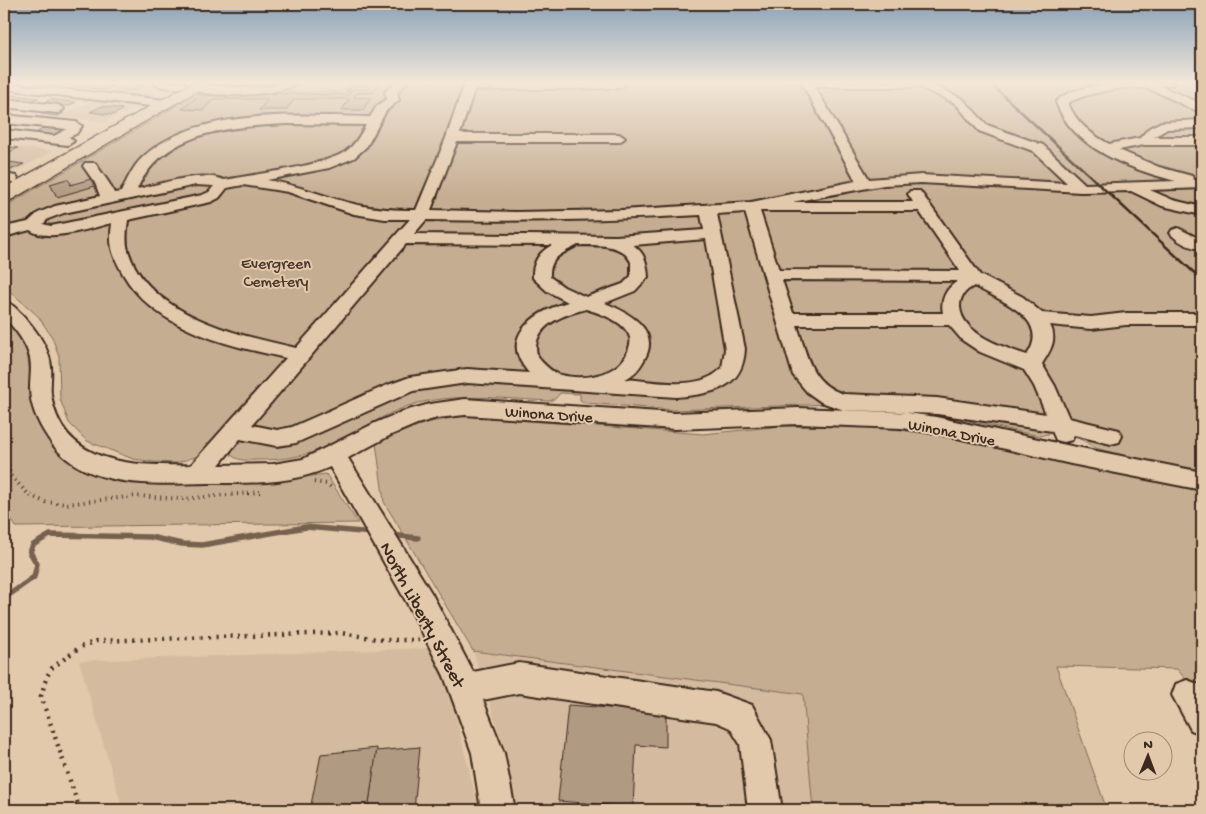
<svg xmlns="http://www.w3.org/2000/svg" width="1206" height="814" viewBox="0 0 1206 814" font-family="'Gochi Hand',sans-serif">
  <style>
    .built { fill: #d4bb9f }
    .green { fill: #c5ad91; stroke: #806c58 }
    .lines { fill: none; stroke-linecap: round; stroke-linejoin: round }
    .stream-far1 { stroke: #76614f; stroke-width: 5.5 }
    .stream { stroke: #76614f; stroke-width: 7 }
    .building { fill: #b19a82; stroke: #3b2a1e }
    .minor-casing { stroke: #3b2a1e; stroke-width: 4 }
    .major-casing { stroke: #3b2a1e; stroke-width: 3 }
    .path-far2 { stroke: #3b2a1e; stroke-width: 3; stroke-dasharray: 1 3; stroke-linecap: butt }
    .path-far1 { stroke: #3b2a1e; stroke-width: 4; stroke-dasharray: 1 4.5; stroke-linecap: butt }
    .path { stroke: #3b2a1e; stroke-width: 4.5; stroke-dasharray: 2 5.5; stroke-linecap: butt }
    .minor { fill: #e3c9ab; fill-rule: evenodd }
    .major { fill: #e3c9ab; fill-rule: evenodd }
    .rail { stroke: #3b2a1e; stroke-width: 2.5 }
    .labels { text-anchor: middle; stroke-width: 4; stroke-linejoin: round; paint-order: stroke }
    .park-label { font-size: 16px; fill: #49372a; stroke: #e3c9ab }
    .street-label { font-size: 16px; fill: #3b2a1e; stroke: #e3c9ab }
    .near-street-label { font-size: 19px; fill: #3b2a1e; stroke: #e3c9ab }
  </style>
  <rect width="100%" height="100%" fill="#e3c9ab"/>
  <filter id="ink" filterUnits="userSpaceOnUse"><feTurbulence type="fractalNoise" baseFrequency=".02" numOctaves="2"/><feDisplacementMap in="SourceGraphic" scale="10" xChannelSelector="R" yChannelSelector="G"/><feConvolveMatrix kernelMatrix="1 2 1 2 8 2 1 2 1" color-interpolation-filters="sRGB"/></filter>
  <g filter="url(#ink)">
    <!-- built -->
    <g class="built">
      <path d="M126,82L172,86L106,122L60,117Z"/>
      <path d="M211,82H348L341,92L195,91Z"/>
      <path d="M6,146L53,151L9,175H4V147Z"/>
      <path d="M430,648L450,693L479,810H123L79,661Z"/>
      <path d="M473,651L803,694L813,810H514L504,748Z"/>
    </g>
    <!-- green -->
    <g class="green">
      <path d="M348,82H1202V469C1168,466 1132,458 1099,449C1092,448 1088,442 1082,440C1071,435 1052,431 1040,436L916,410L828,404L674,410L586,403L580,400V394L560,393L556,398L550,401C507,399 461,393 418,403C388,411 363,429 336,443C312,455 286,460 259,460C248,460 240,462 231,455L233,445L176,463L154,462L133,459L87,441L69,423L60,399L59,356L52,337L38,316L4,286V207L200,92H341Z"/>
      <path d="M4,320L25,343L31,376L34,414L59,451L89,470L243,483L283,480L326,474L358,523L16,527L4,507Z"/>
      <path d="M464,416L703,434L783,426L880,427L935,435L1202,491V699L1177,669L1056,666L1107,810H813L803,694L473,651L384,502L376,443L425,423Z"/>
    </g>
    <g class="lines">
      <!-- stream-far1 -->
      <g class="stream-far1">
        <path d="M391,535L418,538"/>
        <path d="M6,597L34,577L37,564L30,552L33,545L50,535L150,537L182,544L202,545L306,527L373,533"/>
      </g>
      <!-- stream -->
      <path class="stream" d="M4,598L7,596"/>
    </g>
    <!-- building -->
    <g class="building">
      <path d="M64,82H80L114,86L106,90L60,84Z"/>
      <path d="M226,82H267L273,84L265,89L232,86L228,88L218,87Z"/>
      <path d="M352,82H380L373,93H357L354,97L371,98L363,110H342L349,99H295L286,110H259L268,99H214L203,110L182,109L199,95H251L253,93L349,95L351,92H345L347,89H367L369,86H349Z"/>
      <path d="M128,83L144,85L136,90H115Z"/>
      <path d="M4,95H13L38,98L30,102L4,100Z"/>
      <path d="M51,99L55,100L76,102L68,106L43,103Z"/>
      <path d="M102,106L122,109V110L113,115L90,112Z"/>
      <path d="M47,111L64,113L58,116L41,114Z"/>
      <path d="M48,125L68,127L54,135L36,133Z"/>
      <path d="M6,146L18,148L4,155V147Z"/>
      <path d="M4,162H9L24,164L6,172L4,171Z"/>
      <path d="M67,179L71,183L70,185L91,179L95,186L57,197L50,184Z"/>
      <path d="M568,705L666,712V747L636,745L633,807L558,801Z"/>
      <path d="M420,747L414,810H368L376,751Z"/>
      <path d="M377,748L368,810H310L321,754Z"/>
      <path d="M578,803L621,807V810H577Z"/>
    </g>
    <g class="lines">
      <!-- minor casing -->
      <g class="minor-casing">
        <g id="minor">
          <path d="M152,82H183L187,85C180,91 158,88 152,82Z"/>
          <path d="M285,82H299C286,96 203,100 190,87L196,84L246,88L273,86Z"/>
          <path d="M395,82H407L397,93L399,100L386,111L367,146L354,158L329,168L267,180C299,185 327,198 358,205C377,209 396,210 416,210L446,138L465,82H621L625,85L619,88L474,90L460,134H619L625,138L619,142H457L431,210L516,212L621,210L751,202L856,181L801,82H926L963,99L987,125L1043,145L1085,184L1176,181C1132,170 1072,148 1056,102C1075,80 1146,82 1174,82L1173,84L1160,86L1202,104V112C1182,107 1164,92 1144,88C1127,85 1083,94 1068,103C1076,123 1091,134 1109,144L1140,138L1149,128L1161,122L1202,120V128L1167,129L1154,137H1202V145H1144L1119,150L1159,167L1192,176L1193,180H1202V188L1150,190L1173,200L1202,207V215L1162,206L1131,191L1081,192L921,183L884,185L792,202H913L908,194L910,191H920L980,275L1023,297L1042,313L1091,317L1126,313H1202V325H1126L1091,329L1050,325C1058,340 1050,351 1042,364L1055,386L1069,418L1119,430L1122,436L1119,442L1111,444L1074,435L1072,440L1064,442L1056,440L1052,431L937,414L844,410L821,402L807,392L793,375L745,212L717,214L745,349C743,390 710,394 676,397L467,383L413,391L296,443L277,446L240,439L219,465L273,464L303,459L375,423L401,412L430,404L465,399L675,413L798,408L901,412L936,417L1071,446L1202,472V490L1071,464L936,433L901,428L798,424L675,429L465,415L437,418L417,424L391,435L348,458L432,594L473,672L519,663L716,692L752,705L771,740L782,810H748L740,744L730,728L716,722L519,693L483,700L504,753L515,810H481L472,753L444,676L412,612L330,467C290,485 250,483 207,483C153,484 81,490 48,438C38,423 30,406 30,388C30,378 32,368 30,358C26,342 15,329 4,317V301C14,304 20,313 27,320C38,333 50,350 51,367C52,376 50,385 51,394C61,466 135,466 191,465L286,358C228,345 155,330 123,274C112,254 109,246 112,223C90,228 49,243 30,230L4,237V227L28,222L38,213L55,206L100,196L95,183L83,166L85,163H95L109,183L114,193L121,192C127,180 133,166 143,157C197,106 301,116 370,117L377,106L387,99L385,92ZM815,87H919L955,103L979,131L1033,151L1067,183L921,175L869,179ZM287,124L366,125C360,135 355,145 345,152C319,167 255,174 224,180C201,170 161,184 137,189C165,130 229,127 287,124ZM196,185L214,186L209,192L202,195L51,226L43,224L48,219L64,213ZM243,185L288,192L354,214L385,219H410L296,348C238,335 147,315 128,250C125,241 127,229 128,220L211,202L219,198L227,188ZM760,211H919L960,271L779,270ZM701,215L704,230L616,236L414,234L426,220C518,222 610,220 701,215ZM706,239L725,349L722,368C700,392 654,381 625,379C634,375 639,369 644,360C662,330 628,312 605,303L635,291L648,277C647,263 645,253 633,245ZM406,244L552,245C539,252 532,263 533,278L547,291L568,302C534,312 497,337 529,373L467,369L410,377L385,386L292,427L277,430L252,425ZM578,245C597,246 621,242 631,262V276L623,284L586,297L564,287L550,277C549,256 564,253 578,245ZM782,280L958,281C946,288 940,300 943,313H793ZM974,286C1000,300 1052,319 1027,355C1006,348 962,335 960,307C960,296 965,291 974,286ZM586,309C599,313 621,320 628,333C631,338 631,343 629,348C622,375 585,381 561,375C554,374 547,367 542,362C536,356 535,349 537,341C543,321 567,314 586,309ZM797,325H949L962,340L980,352L1024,370L1034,386L1046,414L937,398L844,394C810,384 807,355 797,325Z"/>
          <path d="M4,83L167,100L173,104L167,108L4,89Z"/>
          <path d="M4,99L58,105L64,109L58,113L4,107Z"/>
          <path d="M4,115L76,122L82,126L76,134L69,137L74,141L68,145L4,138V130L54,136L67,129L4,123Z"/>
          <path d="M4,174L16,176L18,179L16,182H4Z"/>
          <path d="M1178,228L1202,240V250C1190,247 1178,243 1170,233L1172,230Z"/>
          <path d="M1187,680L1198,684L1202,691V734L1191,730L1172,695L1176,684Z"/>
        </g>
      </g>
      <!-- major casing -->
      <g class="major-casing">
        <path id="major" d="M194,82H212L11,200L4,202V188Z"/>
      </g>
      <!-- path-far2 -->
      <path class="path-far2" d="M4,414V423"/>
      <!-- path-far1 -->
      <g class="path-far1">
        <path d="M4,422V446L10,475L29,495L45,502L66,504L136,496L183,499L261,492"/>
        <path d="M314,482L327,484L333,489"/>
      </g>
      <!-- path -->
      <path class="path" d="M80,810L41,696L47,676L52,668L80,647L97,641L341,633L383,640H419"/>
      <!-- minor -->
      <use href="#minor" class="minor"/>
      <!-- major -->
      <use href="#major" class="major"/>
      <!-- rail -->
      <path class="rail" d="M989,82L1202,280"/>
    </g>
  </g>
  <!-- sky -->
  <linearGradient id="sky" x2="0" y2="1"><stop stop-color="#8aa2b8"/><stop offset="0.42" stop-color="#f2e7d9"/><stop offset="1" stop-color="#f2e7d9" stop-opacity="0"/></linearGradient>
  <rect width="1206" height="196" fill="url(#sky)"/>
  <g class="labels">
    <!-- park labels -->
    <g class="park-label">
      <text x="276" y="268">Evergreen<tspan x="276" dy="18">Cemetery</tspan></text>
    </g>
    <!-- street labels -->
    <g class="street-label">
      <text transform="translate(549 413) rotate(4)" y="6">Winona Drive</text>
      <text transform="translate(952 431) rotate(11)" y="6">Winona Drive</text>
    </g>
    <!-- near-street labels -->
    <g class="near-street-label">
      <text transform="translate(424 614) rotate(62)" y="7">North Liberty Street</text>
    </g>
  </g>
  <!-- margin -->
  <rect width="1206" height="814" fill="none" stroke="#e3c9ab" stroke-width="20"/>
  <rect x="10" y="10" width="1186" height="794" fill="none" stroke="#3b2a1e" stroke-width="2" filter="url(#ink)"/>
  <!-- north arrow -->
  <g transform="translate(1148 756) rotate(1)"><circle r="24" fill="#e3c9ab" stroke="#a08973"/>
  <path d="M0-4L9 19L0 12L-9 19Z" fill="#3b2a1e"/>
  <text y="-8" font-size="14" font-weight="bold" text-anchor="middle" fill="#3b2a1e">N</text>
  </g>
</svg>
